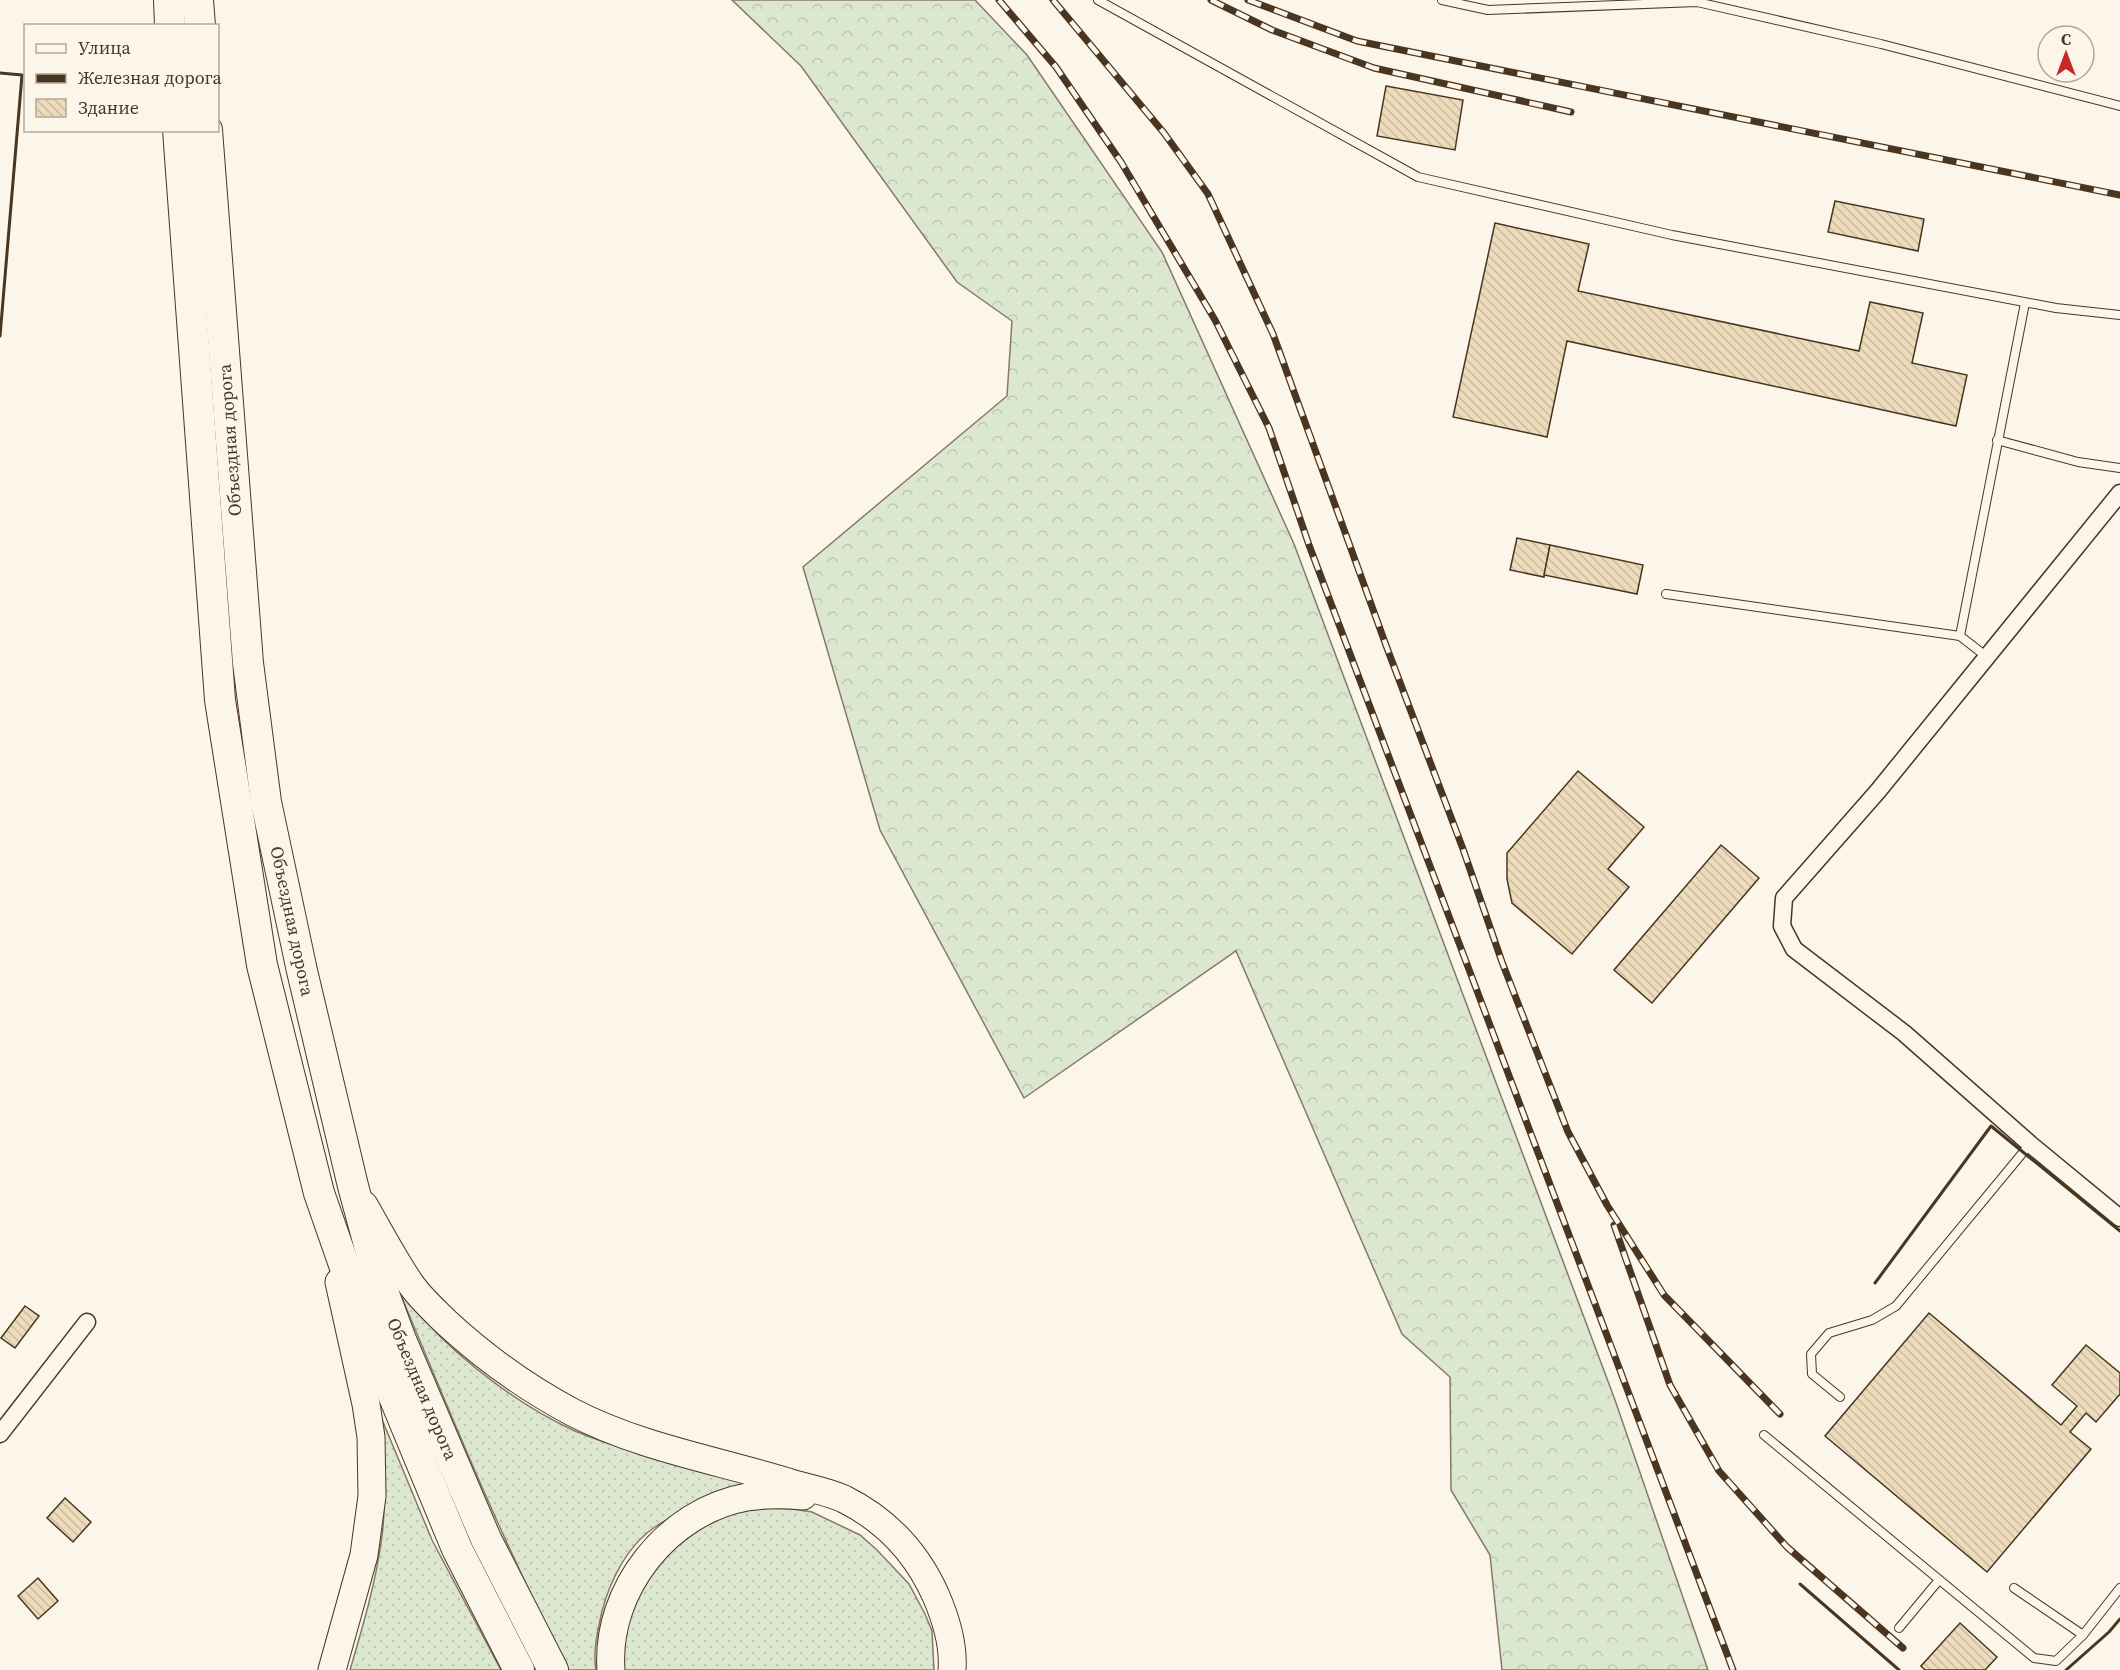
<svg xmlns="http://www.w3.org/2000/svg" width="2120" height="1670" viewBox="0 0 2120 1670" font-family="'Source Serif 4',serif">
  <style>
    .grass { fill: url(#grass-dots); stroke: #887966; stroke-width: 1.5 }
    .forest { fill: url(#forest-crowns); stroke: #887966; stroke-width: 1.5 }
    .building { fill: url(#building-back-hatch); stroke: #4a3520; stroke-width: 1.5 }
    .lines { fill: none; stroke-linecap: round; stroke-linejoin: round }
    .lane-casing { stroke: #4a3520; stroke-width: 10 }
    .street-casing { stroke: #4a3520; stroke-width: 19 }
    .primary-casing { stroke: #4a3520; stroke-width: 29 }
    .highway-casing { stroke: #4a3520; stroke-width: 32 }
    .lane { stroke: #fbf6e9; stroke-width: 8 }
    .street { stroke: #fbf6e9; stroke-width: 16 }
    .primary { stroke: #fbf6e9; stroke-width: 27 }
    .highway { stroke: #fbf6e9; stroke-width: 30 }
    .rail-casing { stroke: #4a3520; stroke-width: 7 }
    .rail { stroke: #fbf6e9; stroke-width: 4.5; stroke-dasharray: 14; stroke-linecap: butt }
    .wall { stroke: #4a3520; stroke-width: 3 }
    .labels { text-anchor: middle; stroke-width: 4.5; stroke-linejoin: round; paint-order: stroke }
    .street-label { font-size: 18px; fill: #4a3520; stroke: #fbf6e9 }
  </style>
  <defs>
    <pattern id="grass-dots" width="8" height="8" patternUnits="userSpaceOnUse" patternTransform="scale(1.5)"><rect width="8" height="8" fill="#dce7d0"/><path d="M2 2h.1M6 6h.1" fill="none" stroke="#bec7b2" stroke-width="1.8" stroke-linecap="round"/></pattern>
    <pattern id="forest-crowns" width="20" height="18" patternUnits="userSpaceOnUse" patternTransform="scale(1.5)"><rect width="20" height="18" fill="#dce7d0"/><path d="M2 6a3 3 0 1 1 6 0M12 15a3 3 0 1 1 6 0" fill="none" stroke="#bec7b2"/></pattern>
    <pattern id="building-back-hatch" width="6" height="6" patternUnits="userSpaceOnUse" patternTransform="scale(1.5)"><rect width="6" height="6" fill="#ecdcbc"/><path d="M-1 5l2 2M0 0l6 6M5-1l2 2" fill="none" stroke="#ccbda1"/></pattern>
  </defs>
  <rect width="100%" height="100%" fill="#fbf6e9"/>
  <!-- grass -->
  <g class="grass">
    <path d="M397,1286C406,1297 415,1310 425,1321C465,1364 522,1407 575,1431C628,1453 690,1467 745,1483C727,1488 711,1497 695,1505C679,1513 661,1521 647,1533C621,1555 605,1592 599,1625C596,1639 593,1655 596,1670H569C504,1546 451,1415 397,1286Z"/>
    <path d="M381,1417L432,1540L501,1670H350C363,1626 376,1582 382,1536C387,1497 383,1457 381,1417Z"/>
    <path d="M769,1508L793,1509L812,1512L860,1535L877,1550L909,1584L925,1614L932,1631L934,1670H623L626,1629L642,1585L674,1544L719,1518L743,1511Z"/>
  </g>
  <!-- forest -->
  <path class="forest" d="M732,0H975L1027,55L1162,252L1294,544L1615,1400L1708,1670H1502L1490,1555L1451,1490L1450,1377L1402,1334L1236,951L1024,1098L880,830L803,567L1007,396L1012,321L957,282L801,66Z"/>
  <!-- building -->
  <g class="building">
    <path d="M1386,86L1463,100L1455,150L1377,136Z"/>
    <path d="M1835,201L1924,219L1918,251L1828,232Z"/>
    <path d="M1495,223L1589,244L1578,291L1859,351L1870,302L1923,313L1912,363L1967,375L1956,426L1567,341L1547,437L1453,417Z"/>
    <path d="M1517,538L1550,545L1544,577L1510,570Z"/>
    <path d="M1550,545L1643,565L1637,594L1544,575Z"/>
    <path d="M1578,771L1644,827L1608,869L1629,887L1572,954L1512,903L1507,879V853Z"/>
    <path d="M1721,845L1759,878L1652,1003L1614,970Z"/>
    <path d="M25,1306L39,1316L15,1348L1,1338Z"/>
    <path d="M1929,1313L2061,1425L2077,1406L2052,1385L2086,1345L2120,1373V1394L2096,1422L2086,1413L2070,1432L2091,1449L1987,1572L1825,1436Z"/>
    <path d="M65,1498L91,1522L73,1542L47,1518Z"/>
    <path d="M38,1578L58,1601L38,1619L18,1596Z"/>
    <path d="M1960,1623L1997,1657L1985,1670H1925L1921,1666Z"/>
  </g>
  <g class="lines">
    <!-- lane casing -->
    <g class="lane-casing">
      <g id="lane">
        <path d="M1098,0L1418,177L1672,235L2056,308L2120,315"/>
        <path d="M1442,0L1488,10L1697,2L1881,44L2120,106"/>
        <path d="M1997,440L2078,462L2120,468"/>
        <path d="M1666,594L1960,636"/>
        <path d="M1987,657L1960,636L2025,303"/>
        <path d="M1840,1397L1812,1374L1811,1354L1829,1333L1872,1320L1896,1306L2030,1144"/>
        <path d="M1764,1435L2034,1658L2056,1661L2083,1635"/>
        <path d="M2014,1588L2083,1635L2120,1588"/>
        <path d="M1899,1628L1939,1580"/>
      </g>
    </g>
    <!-- street casing -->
    <g class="street-casing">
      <g id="street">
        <path d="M2120,493L1878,791L1784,898L1782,926L1794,949L1904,1033L2030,1144L2120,1218"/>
        <path d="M0,1434L87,1322"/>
      </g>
    </g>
    <!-- primary casing -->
    <g class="primary-casing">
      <g id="primary">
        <path d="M364,1205C379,1231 393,1258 410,1283C420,1298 434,1310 447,1323C485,1358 527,1388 572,1412C639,1447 716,1460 788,1482C806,1488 827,1491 844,1499C886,1520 917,1553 936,1596C946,1619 954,1644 952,1670"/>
        <path d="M332,1670L364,1555L372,1496L371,1437L366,1404L339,1282"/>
        <path d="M611,1670C605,1590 668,1511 747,1497C766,1494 784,1494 803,1496"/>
      </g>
    </g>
    <!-- highway casing -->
    <g class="highway-casing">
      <g id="highway">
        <path d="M169,0L170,26"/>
        <path d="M198,0L200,26"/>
        <path d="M178,130L220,700L262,965L319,1193L370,1339L457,1549L519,1670"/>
        <path d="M207,130L248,663L266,802L302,971L353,1186L378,1278L401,1340L486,1539L553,1670"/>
      </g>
    </g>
    <!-- lane -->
    <use href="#lane" class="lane"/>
    <!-- street -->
    <use href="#street" class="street"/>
    <!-- primary -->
    <use href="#primary" class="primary"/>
    <!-- highway -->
    <use href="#highway" class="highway"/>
    <!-- rail casing -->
    <g class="rail-casing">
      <g id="rail">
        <path d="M999,0L1056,67L1121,162L1215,320L1269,428L1309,545L1733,1670"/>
        <path d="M1053,0L1164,133L1208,194L1273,334L1387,648L1463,849L1502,962L1568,1132L1607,1205L1664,1295L1780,1414"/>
        <path d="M1211,0L1272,30L1374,68L1571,112"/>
        <path d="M1248,0L1357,41L2120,195"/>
        <path d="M1614,1225L1670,1385L1719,1471L1787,1547L1903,1648"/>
      </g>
    </g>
    <!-- rail -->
    <use href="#rail" class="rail"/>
    <!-- wall -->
    <g class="wall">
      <path d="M0,73L22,75L0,336"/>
      <path d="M1875,1283L1991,1126L2120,1231"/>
      <path d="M1800,1584L1899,1670"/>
      <path d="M2066,1670L2109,1632L2120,1619"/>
    </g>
  </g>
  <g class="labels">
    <!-- street labels -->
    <g class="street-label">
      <text transform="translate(230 440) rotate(-94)" y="6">Объездная дорога</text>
      <text transform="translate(292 921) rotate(78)" y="6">Объездная дорога</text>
      <text transform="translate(422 1389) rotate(67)" y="6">Объездная дорога</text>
    </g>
  </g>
  <!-- legend -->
  <rect x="24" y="24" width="195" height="108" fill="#fbf6e9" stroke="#b4a999" stroke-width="1.5"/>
  <rect x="36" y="44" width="30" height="9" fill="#fbf6e9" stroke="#b4a999" stroke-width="1.5"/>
  <text x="78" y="54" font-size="18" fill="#4a3520">Улица</text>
  <rect x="36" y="74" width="30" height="9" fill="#4a3520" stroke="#b4a999" stroke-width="1.5"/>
  <text x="78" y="84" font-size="18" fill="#4a3520">Железная дорога</text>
  <rect x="36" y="99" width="30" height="18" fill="url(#building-back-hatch)" stroke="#b4a999" stroke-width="1.5"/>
  <text x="78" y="114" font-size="18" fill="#4a3520">Здание</text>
  <!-- north arrow -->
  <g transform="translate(2066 54)"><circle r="28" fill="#fbf6e9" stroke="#b4a999" stroke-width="1.5"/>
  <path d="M0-4.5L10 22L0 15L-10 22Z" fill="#c62828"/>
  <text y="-9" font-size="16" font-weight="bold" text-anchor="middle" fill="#4a3520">С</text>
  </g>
</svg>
